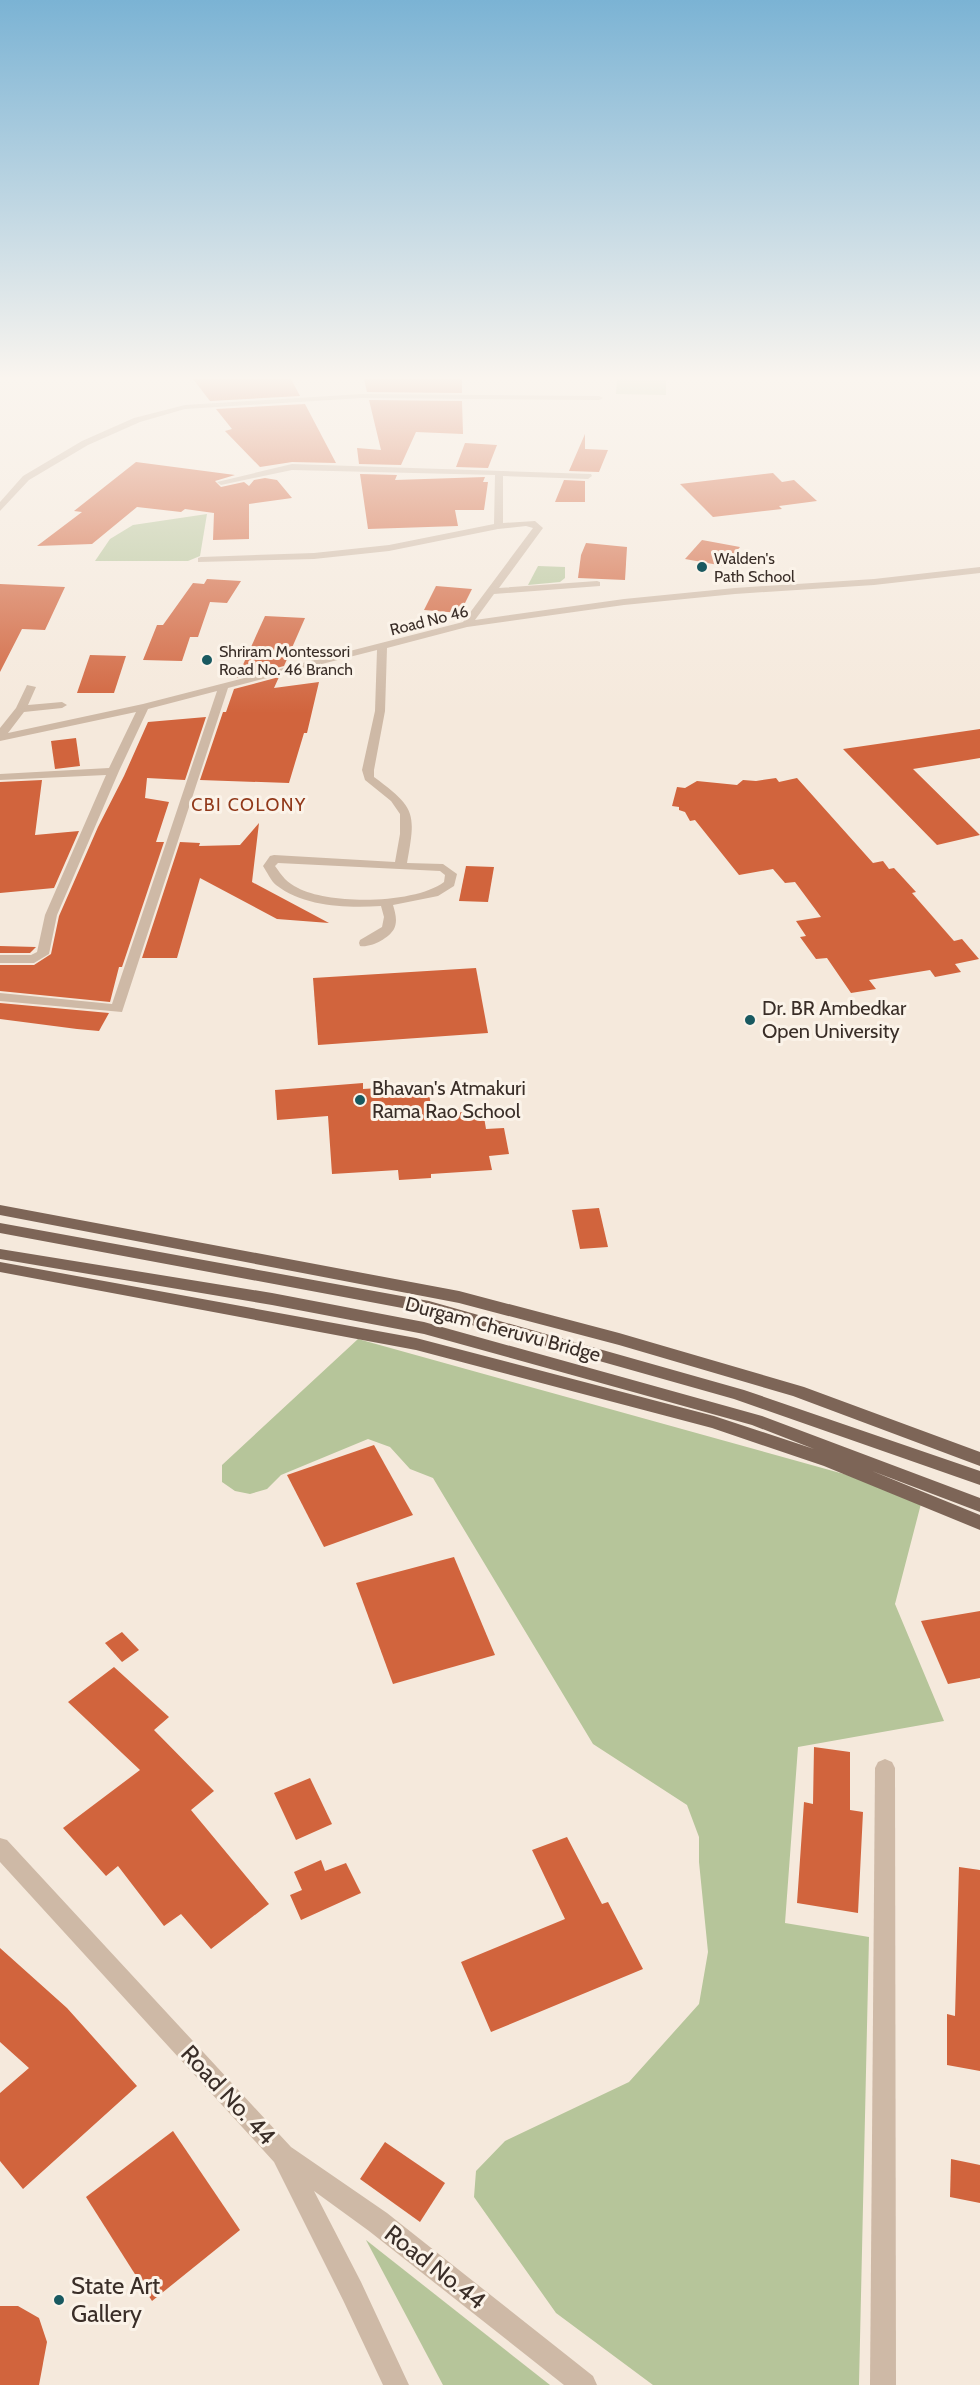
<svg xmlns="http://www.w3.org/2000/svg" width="980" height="2385" viewBox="0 0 980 2385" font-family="Cabin,sans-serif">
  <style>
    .green { fill: #b6c59a }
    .building { fill: #d1643d }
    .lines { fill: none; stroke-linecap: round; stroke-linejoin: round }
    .minor { fill: #ceb9a6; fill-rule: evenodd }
    .major { fill: #7d6557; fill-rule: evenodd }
    .poi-dot { fill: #195960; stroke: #fbf3e9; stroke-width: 2 }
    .labels { text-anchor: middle; stroke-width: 6; stroke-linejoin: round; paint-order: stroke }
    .far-poi-label { font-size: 16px; fill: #3a2e28; stroke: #fbf3e9; text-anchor: start }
    .far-street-label { font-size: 16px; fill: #3a2e28; stroke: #fbf3e9 }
    .far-neighbourhood-label { font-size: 18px; letter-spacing: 1.5px; fill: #913819; stroke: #fbf3e9 }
    .poi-label { font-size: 20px; fill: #3a2e28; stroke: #fbf3e9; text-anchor: start }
    .street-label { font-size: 20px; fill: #3a2e28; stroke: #fbf3e9 }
    .near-street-label { font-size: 24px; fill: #3a2e28; stroke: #fbf3e9 }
    .near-poi-label { font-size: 24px; fill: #3a2e28; stroke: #fbf3e9; text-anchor: start }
  </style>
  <rect width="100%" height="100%" fill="#f5e9dc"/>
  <!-- green -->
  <g class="green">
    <path d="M617,379L666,380V395L616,394Z"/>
    <path d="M207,514L200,556L188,561H95L110,539L133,525Z"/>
    <path d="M538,566L565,567V578L560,582L528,585Z"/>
    <path d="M358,1339L923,1496L895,1604L944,1721L798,1747L785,1923L869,1937L859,2385H653L556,2313L474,2197L476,2171L505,2141L629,2082L699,2004L708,1952L699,1862V1837L687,1805L593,1744L433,1478L410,1469L390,1447L368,1439L281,1475L267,1489L250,1494L235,1491L222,1482V1465Z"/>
    <path d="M366,2240L550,2385H443Z"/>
  </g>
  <!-- building -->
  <g class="building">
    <path d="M193,379H291L300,396L210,401Z"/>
    <path d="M364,379H462V393L367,392Z"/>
    <path d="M369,400L462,401L463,434L416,432L401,465L359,464L357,448L381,450Z"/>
    <path d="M305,404L336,463L292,462L260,467L225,431L232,429L216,409Z"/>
    <path d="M585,434V449L608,450L599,472L569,471Z"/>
    <path d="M465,443L497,445L488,468L456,467Z"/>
    <path d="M136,462L235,475L215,481L221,487L244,482L249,486L254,480L265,478L277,480L292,498L249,504V539L213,540L214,513L185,509L181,512L137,507L92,544L37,546L82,512L74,511Z"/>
    <path d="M773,473L782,482L794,480L817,501L779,506L782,509L713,517L680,484Z"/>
    <path d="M360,474L397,475L395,480L485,477L483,482H488L484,510H455L458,526L368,529Z"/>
    <path d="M564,480L585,481V502H555Z"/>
    <path d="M702,540L740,547L724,566L685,559Z"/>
    <path d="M586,543L627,547L625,580L578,578L581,555Z"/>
    <path d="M207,579L241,581L227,603L210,602L198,637H190L182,661L143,660L157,625H163L193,583L204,584Z"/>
    <path d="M0,584L65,587L45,630L22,629L0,672Z"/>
    <path d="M436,586L472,589L460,613L424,610Z"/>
    <path d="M265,616L305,618L284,666L237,678Z"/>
    <path d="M90,655L126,656L114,693H77Z"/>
    <path d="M279,677L274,688L319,682L307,733H304L289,783L200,780L223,712H226L234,689Z"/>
    <path d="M206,717L185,780L147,778L145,798L169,802L156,842H164L122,967H119L110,1002L0,991V965H34L51,954L59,916L98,827L124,776L148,722Z"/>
    <path d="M980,729V758L913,769L980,835L937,845L843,749Z"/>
    <path d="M76,738L80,766L55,769L51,741Z"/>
    <path d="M776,778L779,782L797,778L873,863L883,861L889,869L894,868L916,892L912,893L954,941L962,939L979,959L955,964L961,972L935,977L930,970L869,980L876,989L851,993L827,958L816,959L800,937L806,936L796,921L821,917L795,882L785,883L773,869L739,875L695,820L690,821L685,812L679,810V807L672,806L677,787L685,788L697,781L737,785L743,780L756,781Z"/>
    <path d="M42,780L35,835L79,831L54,888L0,893V782Z"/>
    <path d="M259,823L252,882L329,923L277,919L200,878L177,958H142L180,842L200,843L199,846L240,845Z"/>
    <path d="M466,866L494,867L488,902L459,901Z"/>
    <path d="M0,946L36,947L30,953H0Z"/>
    <path d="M476,968L488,1033L318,1045L313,978Z"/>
    <path d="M0,1003L109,1013L99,1031L77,1029L0,1019Z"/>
    <path d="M363,1083V1089L428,1085L432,1114L483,1111L486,1129L504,1128L509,1154L489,1156L492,1170L431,1174V1178L399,1180L398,1170L332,1174L328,1116L277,1120L275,1090Z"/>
    <path d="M599,1208L608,1247L580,1249L572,1210Z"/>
    <path d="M374,1445L413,1515L324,1547L287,1475Z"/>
    <path d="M454,1557L495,1655L393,1684L356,1583Z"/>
    <path d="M980,1611V1678L948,1684L921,1621Z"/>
    <path d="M122,1632L139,1650L122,1662L105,1643Z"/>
    <path d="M114,1667L169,1717L154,1730L214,1791L191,1810L269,1904L211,1949L181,1914L164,1926L118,1866L106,1876L63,1828L140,1770L68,1702Z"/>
    <path d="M814,1747L850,1752V1810L863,1812L858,1913L797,1903L804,1802L813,1804Z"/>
    <path d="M310,1778L332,1824L296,1840L274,1793Z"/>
    <path d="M567,1837L602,1904L608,1902L643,1969L491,2032L461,1962L565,1919L532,1850Z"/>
    <path d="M321,1860L325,1871L346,1863L361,1893L301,1920L290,1895L302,1890L294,1872Z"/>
    <path d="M959,1867L980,1870V2071L947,2065V2014L955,2016Z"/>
    <path d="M0,1948L67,2008L137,2086L23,2189L0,2161V2093L29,2068L0,2042Z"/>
    <path d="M173,2131L240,2230L152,2301L86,2197Z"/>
    <path d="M385,2142L445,2183L420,2222L360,2179Z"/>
    <path d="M951,2159L980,2165V2203L950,2197Z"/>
    <path d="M0,2306H18L39,2318L47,2342L39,2385H0Z"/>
  </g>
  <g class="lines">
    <!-- minor -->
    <g class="minor">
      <path d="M362,394L599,396L603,398L599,400L362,398L185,409L140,422L88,445L29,480L0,511V502L23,476L82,441L134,418L185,405Z"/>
      <path d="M292,464L591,474L592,476L588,479L503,476V523L535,521L543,528L499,588L597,581L600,582V586L494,594L475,620L624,599L735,588L874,579L980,567V573L874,585L735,594L624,605L467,627L387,648L385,711L374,770V777C416,808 416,813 407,863L443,864L457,874L454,886L438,896L393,905C395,912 398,921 394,929C389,938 371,948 360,946L359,943L360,940L382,927L384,917L381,906C347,908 304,907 276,885C271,881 267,872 263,866L270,856L274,855L395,862L400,834V814L391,801L365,780L362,770L375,711L377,650L228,688L122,1012L0,1001V993L112,1004L217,691L148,709L119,771L57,915L49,954L34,963H0V955H31L37,952L45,915L106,775L0,780V774L109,768L136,712L0,741V728L16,708L27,685L36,687L28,705L62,702L67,705L62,708L24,712L8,733L143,704L463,622L533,528L526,526L498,529L389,551L314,559L198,562V558L201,557L314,553L389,545L494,524L495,475L292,470L221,485L217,482ZM278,863L440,871L445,875L444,882C415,904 330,905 298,888C287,883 282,876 275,866Z"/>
      <path d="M885,1759L892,1762L895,1768L896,2385H870L875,1768L878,1762Z"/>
      <path d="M0,1838L7,1840L291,2147L387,2213L593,2376L597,2385H564L369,2231L314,2191L361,2282L409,2385H383L343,2300L274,2162L0,1862Z"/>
    </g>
    <!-- major -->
    <g class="major">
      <path d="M0,1205L459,1291L619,1333L804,1387L980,1452V1466L793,1396L619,1345L459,1303L0,1215Z"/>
      <path d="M0,1223L429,1301L744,1390L980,1471V1485L734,1399L429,1313L0,1233Z"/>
      <path d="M0,1249L272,1293L424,1322L762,1416L980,1498V1512L872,1471L980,1515V1530L824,1466L712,1428L416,1350L0,1272V1262L416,1338L714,1416L814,1449L752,1425L424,1334L272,1305L0,1259Z"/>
    </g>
  </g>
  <!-- sky -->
  <linearGradient id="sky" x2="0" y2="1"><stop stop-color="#7bb3d4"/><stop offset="0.53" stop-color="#faf5ef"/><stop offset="1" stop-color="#faf5ef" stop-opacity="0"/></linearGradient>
  <rect width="980" height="713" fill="url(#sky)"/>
  <!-- markers -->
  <g class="poi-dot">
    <circle cx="702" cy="567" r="6"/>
    <circle cx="207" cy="660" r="6"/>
    <circle cx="750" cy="1020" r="6"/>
    <circle cx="360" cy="1100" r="6"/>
    <circle cx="59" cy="2300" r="6"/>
  </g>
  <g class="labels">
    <!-- far-poi labels -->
    <g class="far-poi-label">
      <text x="714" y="564">Walden's<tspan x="714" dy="18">Path School</tspan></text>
      <text x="219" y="657">Shriram Montessori<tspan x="219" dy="18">Road No. 46 Branch</tspan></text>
    </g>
    <!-- far-street labels -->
    <g class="far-street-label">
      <text transform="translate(429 620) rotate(-14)" y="6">Road No 46</text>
    </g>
    <!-- far-neighbourhood labels -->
    <g class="far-neighbourhood-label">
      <text x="249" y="811">CBI COLONY</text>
    </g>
    <!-- poi labels -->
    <g class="poi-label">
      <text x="762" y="1015">Dr. BR Ambedkar<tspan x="762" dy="23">Open University</tspan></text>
      <text x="372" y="1095">Bhavan's Atmakuri<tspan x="372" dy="23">Rama Rao School</tspan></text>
    </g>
    <!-- street labels -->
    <g class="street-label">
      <text transform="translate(503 1329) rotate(15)" y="7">Durgam Cheruvu Bridge</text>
    </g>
    <!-- near-street labels -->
    <g class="near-street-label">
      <text transform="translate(228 2095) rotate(47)" y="8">Road No. 44</text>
      <text transform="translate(435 2267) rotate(38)" y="8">Road No.44</text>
    </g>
    <!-- near-poi labels -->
    <g class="near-poi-label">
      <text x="71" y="2294">State Art<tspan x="71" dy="28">Gallery</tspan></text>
    </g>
  </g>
</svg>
